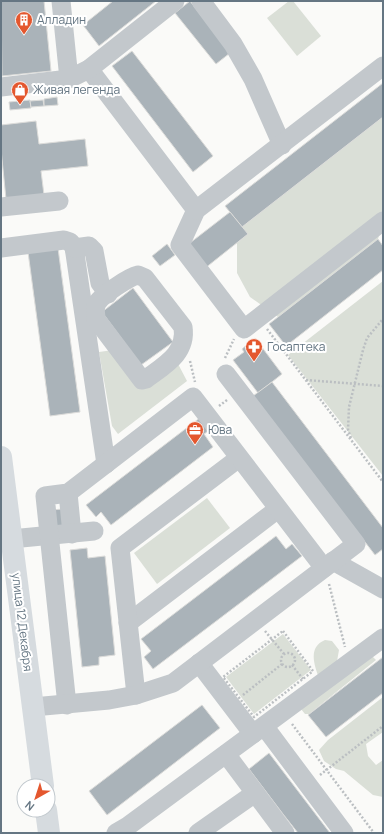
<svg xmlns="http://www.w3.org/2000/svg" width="384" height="834" viewBox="0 0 384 834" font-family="Manrope,sans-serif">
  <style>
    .green { fill: #dadfd7 }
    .building { fill: #aab3b9; stroke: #dcdcda }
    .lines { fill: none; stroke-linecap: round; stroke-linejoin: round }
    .path { stroke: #bbbfc2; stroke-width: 2.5; stroke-dasharray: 2 2; stroke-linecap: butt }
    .minor { stroke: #c3c8cc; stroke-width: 19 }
    .major { stroke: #d6dbdf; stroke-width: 22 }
    .labels { text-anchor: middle; stroke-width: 4; stroke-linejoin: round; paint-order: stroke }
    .poi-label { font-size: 12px; fill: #657683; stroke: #fff; text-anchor: start }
    .street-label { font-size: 12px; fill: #657683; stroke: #fff }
  </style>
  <rect width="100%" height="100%" fill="#fafaf8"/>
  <!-- green -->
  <g class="green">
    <path d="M289,1H293L321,36L297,56L267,18Z"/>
    <path d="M383,117V222L378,239L278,317L250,297L237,273V243L248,234L242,227Z"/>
    <path d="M383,281V476L288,355Z"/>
    <path d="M113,350L140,389L177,362L187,381L118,434L112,426L99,352Z"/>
    <path d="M207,498L230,528L157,584L134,553Z"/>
    <path d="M283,634L311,670L254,714L226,677Z"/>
    <path d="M325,640L332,641L339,650L336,667L371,655L376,660L309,714H305L301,709L319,678C314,664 308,647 325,640Z"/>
    <path d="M383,697V732L366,744L368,756L376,765L383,760V797L373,795L344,771L336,769L324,761L319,750L328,740Z"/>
  </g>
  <!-- building -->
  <g class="building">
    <path d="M1,1H44L51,71L2,76Z"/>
    <path d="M113,1H156L99,46L83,25Z"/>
    <path d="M190,1L230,53L216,64L175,13Z"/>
    <path d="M132,51L213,156L193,172L112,66Z"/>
    <path d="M383,83V117L242,227L225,206Z"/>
    <path d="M57,97L58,105L44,106V99Z"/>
    <path d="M30,100L31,108L10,110L9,102Z"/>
    <path d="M43,100L44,106L31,107L30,101Z"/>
    <path d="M36,121L39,144L85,139L88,166L41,171L44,195L6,199L1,149V125Z"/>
    <path d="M230,212L248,234L204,269L186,246Z"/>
    <path d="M378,239L383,246V270L286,346L269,324Z"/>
    <path d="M167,244L175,255L160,266L152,256Z"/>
    <path d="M58,248L80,412L50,416L28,252Z"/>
    <path d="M133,288L173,342L141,365L102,312Z"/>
    <path d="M255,338L282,374L258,393L233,360L244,352L242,349Z"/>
    <path d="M272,382L383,528V549L375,555L253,396Z"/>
    <path d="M201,417L210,430L204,434L213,447L111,525L101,512L96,517L86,505Z"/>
    <path d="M62,509L64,526L54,527L52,510Z"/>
    <path d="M276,536L286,549L292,544L302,556L153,669L144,657L151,651L141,639Z"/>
    <path d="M87,548L88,558L105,556L115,655L99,657V665L82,667L70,550Z"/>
    <path d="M383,657V693L326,737L308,715Z"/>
    <path d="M202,705L220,728L107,815L89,791Z"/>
    <path d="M269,753L330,833H298L283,814L249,769Z"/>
  </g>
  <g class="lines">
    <!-- path -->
    <g class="path">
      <path d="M267,329L383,482"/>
      <path d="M225,358L234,339"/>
      <path d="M190,361L195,382"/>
      <path d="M306,380L383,386"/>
      <path d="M219,406L227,400"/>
      <path d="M351,438L348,430L349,407L363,350L367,338L383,319"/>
      <path d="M329,584L345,647"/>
      <path d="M265,631L284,654"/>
      <path d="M283,631L313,671L254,717L223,677Z"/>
      <circle cx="288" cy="660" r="7"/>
      <path d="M292,665L303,679"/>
      <path d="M243,695L282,664"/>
      <path d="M292,724L374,833"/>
      <path d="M320,775L383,726"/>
    </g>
    <!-- minor -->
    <g class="minor">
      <path d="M61,1L69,79"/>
      <path d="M201,1L233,44L253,79L282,145"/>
      <path d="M383,66L196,210L180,245L244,329L383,221"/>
      <path d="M89,69L196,210"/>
      <path d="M1,87L69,79L89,69L175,1"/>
      <path d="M1,207L59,201"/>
      <path d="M1,248L64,240L70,242L74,247L106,464"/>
      <path d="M74,248L89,246L94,251L100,283L108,294"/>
      <path d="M138,275L145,278L183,327C187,353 165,365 146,379L142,380L96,319C96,314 94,308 97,303C102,295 129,277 138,275Z"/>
      <path d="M68,493L72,534"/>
      <path d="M11,539L94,531"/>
      <path d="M333,561L383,589"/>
      <path d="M128,623L278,509"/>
      <path d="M199,663L253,734"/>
      <path d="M136,695L120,548L239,458"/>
      <path d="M67,705L45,496L68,493L193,397L324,568"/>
      <path d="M33,707L109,700L136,695L173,683L356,544L226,374"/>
      <path d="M264,726L344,833"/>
      <path d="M226,754L285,833"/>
      <path d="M116,833L128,826L383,638"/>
      <path d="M198,833L255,793"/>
    </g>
    <!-- major -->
    <g class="major">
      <path d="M1,457L43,786"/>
      <path d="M46,810L49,833"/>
    </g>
  </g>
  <!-- icons -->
  <defs>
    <g id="building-pin" transform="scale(0.9)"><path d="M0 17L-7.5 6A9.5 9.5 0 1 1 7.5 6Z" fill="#e4572e" stroke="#fff"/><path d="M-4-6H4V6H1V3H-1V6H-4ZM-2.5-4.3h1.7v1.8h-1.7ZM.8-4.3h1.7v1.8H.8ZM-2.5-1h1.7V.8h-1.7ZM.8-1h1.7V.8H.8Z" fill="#fff"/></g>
    <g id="shop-pin" transform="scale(0.9)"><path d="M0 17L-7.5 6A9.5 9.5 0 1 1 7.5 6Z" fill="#e4572e" stroke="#fff"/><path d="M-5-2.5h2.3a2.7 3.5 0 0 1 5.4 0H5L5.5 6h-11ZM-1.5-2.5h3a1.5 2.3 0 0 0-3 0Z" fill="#fff"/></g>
    <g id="pharmacy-pin" transform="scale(0.9)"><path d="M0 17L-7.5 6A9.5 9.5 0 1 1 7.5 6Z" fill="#e4572e" stroke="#fff"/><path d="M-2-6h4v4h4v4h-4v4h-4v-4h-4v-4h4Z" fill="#fff"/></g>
    <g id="office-pin" transform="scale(0.9)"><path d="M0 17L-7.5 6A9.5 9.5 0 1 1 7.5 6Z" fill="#e4572e" stroke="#fff"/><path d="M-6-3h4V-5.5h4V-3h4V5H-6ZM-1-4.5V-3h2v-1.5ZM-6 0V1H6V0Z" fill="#fff"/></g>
  </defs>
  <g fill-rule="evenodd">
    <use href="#building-pin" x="24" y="20"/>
    <use href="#shop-pin" x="20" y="90"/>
    <use href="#pharmacy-pin" x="254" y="347"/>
    <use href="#office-pin" x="195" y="430"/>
  </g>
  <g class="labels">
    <!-- poi labels -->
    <g class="poi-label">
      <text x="37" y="24">Алладин</text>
      <text x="33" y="94">Живая легенда</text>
      <text x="267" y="351">Госаптека</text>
      <text x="208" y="434">Юва</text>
    </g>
    <!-- street labels -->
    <g class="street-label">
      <text transform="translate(22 622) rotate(83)" y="4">улица 12 Декабря</text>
    </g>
  </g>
  <!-- border -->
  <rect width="384" height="834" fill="none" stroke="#657683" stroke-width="4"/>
  <!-- north arrow -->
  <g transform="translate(36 798) rotate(219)"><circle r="19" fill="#ffffff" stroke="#c1c8cd"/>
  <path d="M0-3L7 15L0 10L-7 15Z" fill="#e4572e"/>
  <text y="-6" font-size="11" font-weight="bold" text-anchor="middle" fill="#657683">N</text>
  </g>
</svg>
